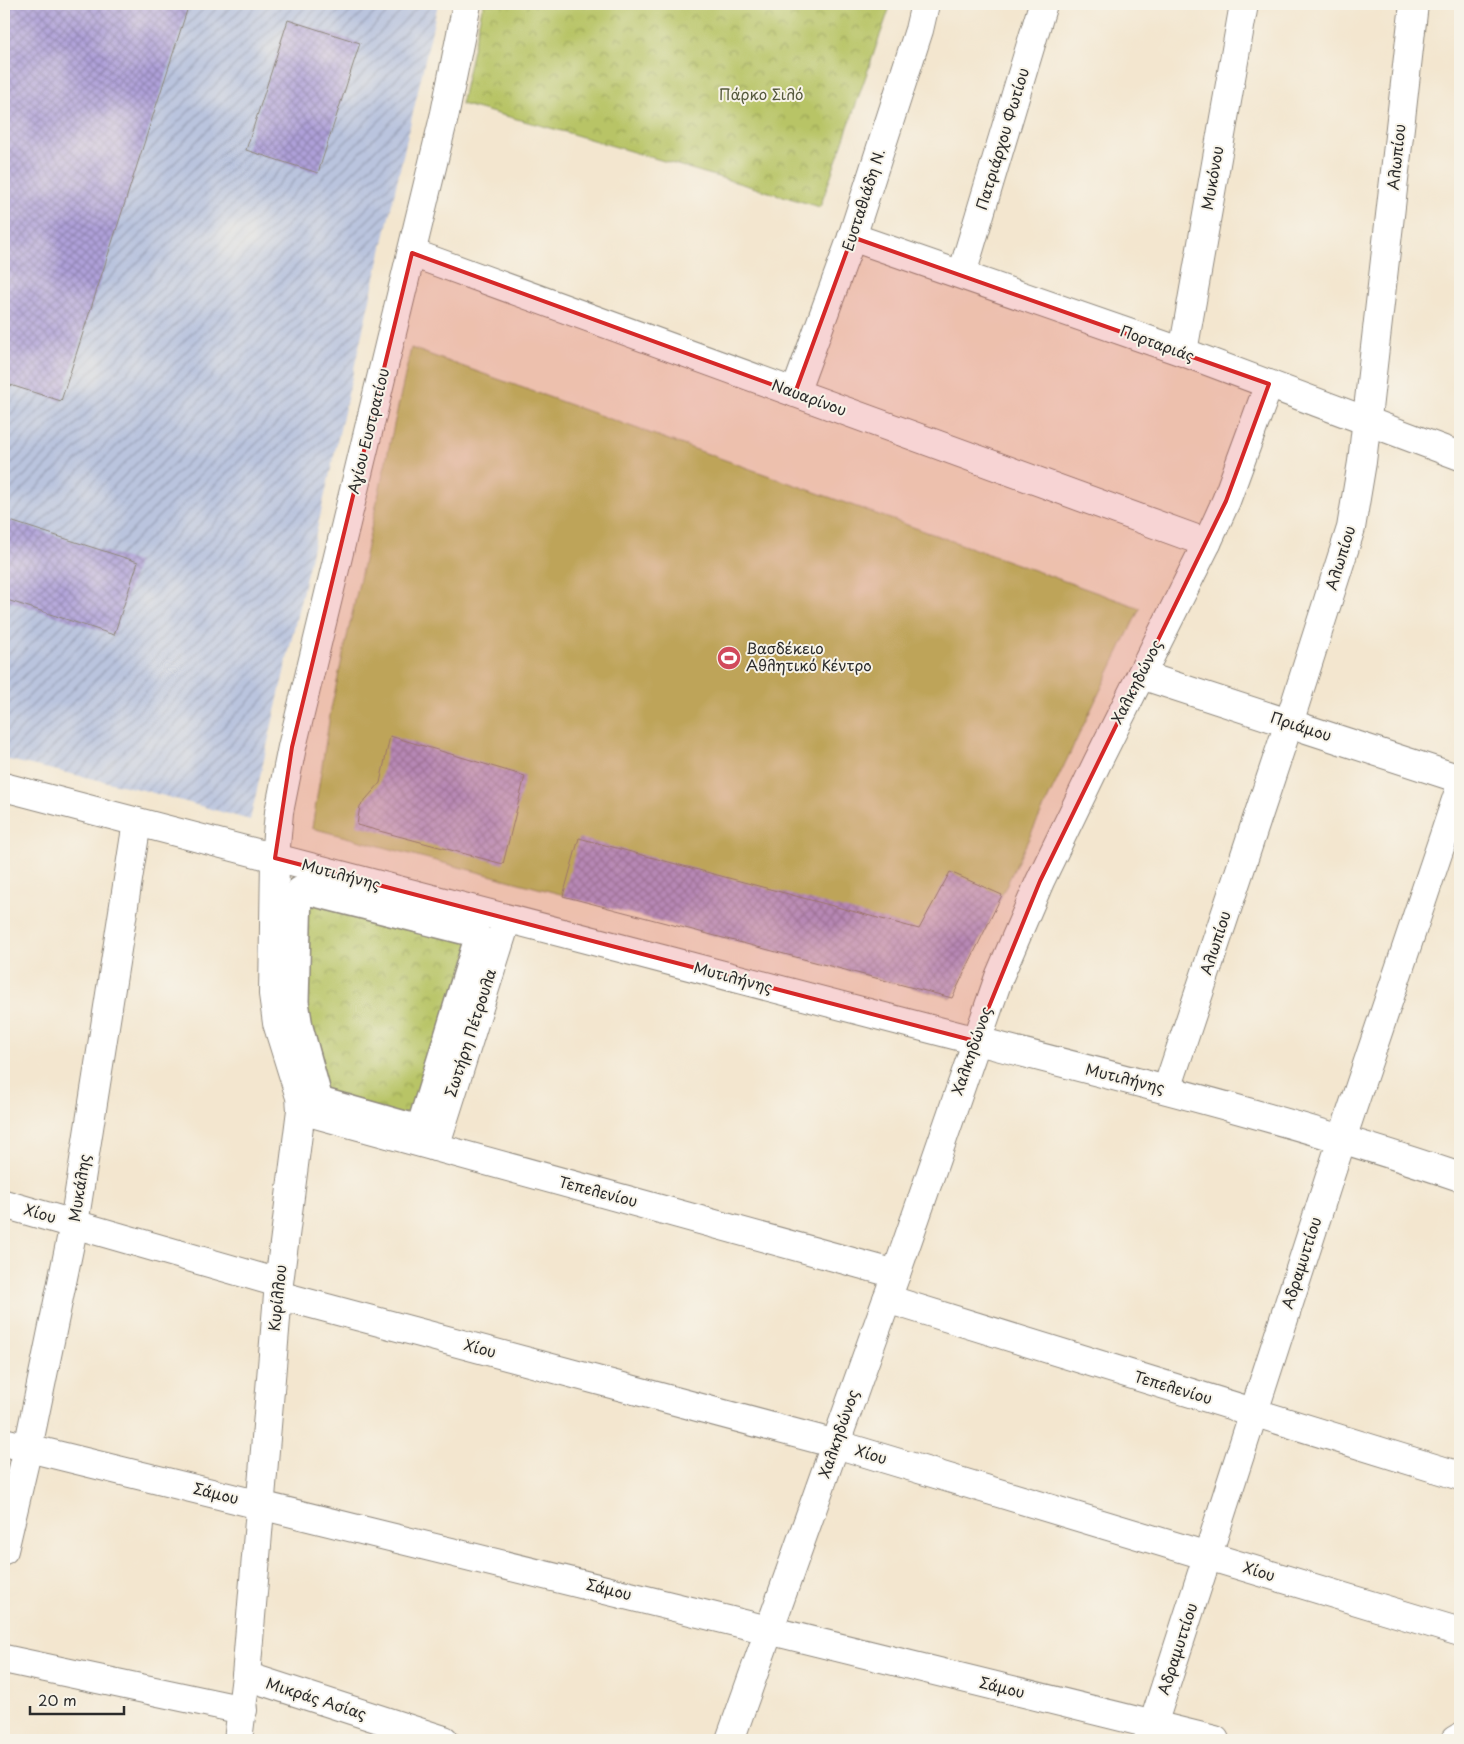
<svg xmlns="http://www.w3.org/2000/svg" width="1464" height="1744" viewBox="0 0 1464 1744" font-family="'Playpen Sans',sans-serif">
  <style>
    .industrial { fill: url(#industrial-furrows) }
    .park { fill: url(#park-crowns); stroke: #727848 }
    .pitch { fill: #b8c466; stroke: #727848 }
    .building { fill: url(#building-cross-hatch) }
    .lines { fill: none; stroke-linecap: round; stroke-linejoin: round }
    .pedestrian-casing { stroke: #8f887d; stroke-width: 28 }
    .minor-casing { stroke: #8f887d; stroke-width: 30 }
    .tertiary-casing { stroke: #8f887d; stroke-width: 30 }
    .pedestrian { stroke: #fff; stroke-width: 25 }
    .minor { stroke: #fff; stroke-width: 28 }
    .tertiary { stroke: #fff; stroke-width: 28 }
    .marked { fill: #d62828; fill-opacity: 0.2; stroke: #d62828; stroke-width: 4; stroke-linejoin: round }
    .labels { text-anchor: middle; stroke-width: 4; stroke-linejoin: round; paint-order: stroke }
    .park-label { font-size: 15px; fill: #55593d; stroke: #f7f3e8 }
    .street-label { font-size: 15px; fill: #2b2b2b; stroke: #f7f3e8 }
    .poi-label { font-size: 15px; fill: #2b2b2b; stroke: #f7f3e8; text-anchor: start }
  </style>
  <defs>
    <pattern id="industrial-furrows" width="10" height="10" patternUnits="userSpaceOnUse" patternTransform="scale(1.25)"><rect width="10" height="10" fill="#bac4de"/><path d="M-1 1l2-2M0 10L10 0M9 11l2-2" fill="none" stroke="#979fb4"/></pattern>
    <pattern id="park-crowns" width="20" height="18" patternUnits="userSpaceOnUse" patternTransform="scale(1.25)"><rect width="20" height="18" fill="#b8c466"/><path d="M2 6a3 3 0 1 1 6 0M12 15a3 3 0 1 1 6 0" fill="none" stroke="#969f54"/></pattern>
    <pattern id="building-cross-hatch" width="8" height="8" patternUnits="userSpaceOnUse" patternTransform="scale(1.25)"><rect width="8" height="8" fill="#afa0d9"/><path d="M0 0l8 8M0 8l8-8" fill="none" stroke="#8f83b0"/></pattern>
  </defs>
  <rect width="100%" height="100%" fill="#f7f3e8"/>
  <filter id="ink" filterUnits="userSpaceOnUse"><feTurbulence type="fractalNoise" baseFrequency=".02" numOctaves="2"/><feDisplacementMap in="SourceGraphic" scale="10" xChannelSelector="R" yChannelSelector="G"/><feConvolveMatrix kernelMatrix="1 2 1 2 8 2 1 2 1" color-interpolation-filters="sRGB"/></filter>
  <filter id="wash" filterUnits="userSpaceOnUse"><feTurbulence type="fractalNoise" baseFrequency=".0096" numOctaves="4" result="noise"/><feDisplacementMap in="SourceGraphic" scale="20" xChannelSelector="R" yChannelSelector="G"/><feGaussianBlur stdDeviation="1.12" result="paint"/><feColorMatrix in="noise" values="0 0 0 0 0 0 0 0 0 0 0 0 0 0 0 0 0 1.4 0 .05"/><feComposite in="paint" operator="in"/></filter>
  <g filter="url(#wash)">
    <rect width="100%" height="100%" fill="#f3e6cf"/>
    <!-- industrial -->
    <path class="industrial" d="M4,4H438L250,820L143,790L4,759Z"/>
    <!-- park -->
    <g class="park">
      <path d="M483,4H891L820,207L569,133L461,104Z"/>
      <path d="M303,897L472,939L417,1121L323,1095L305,1030Z"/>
    </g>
    <!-- pitch -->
    <path class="pitch" d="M411,348L1140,608L952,998L312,828L331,709Z"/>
    <g id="blocks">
      <!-- building -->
      <g class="building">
        <path d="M4,4H189L61,401L4,383Z"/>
        <path d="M288,20L360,43L318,173L246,150Z"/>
        <path d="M4,519L138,562L114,635L4,599Z"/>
        <path d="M390,736L525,776L503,864L357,825L360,806L380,783Z"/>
        <path d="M579,838L919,929L950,872L1002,895L952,998L563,896Z"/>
      </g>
    </g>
  </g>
  <g filter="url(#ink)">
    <use href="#blocks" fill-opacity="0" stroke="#8f887d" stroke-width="1"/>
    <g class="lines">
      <!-- pedestrian casing -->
      <g class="pedestrian-casing">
        <path id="pedestrian" d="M299,890L478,935L419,1128L320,1100L300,1027L296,1002Z"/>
      </g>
      <!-- minor casing -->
      <g class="minor-casing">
        <g id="minor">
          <path d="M852,237L1183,352L1460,456"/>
          <path d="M412,253L1207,543"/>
          <path d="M962,274L1043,4"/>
          <path d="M1183,352L1244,4"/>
          <path d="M795,393L852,237L919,30L925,4"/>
          <path d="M1141,675L1460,779"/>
          <path d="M1167,1089L1289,723L1351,528L1362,462L1414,4"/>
          <path d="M301,1110L896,1274"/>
          <path d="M435,1147L507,919"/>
          <path d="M4,1204L279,1283"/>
          <path d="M278,1295L836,1444L1460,1632"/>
          <path d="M887,1299L1460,1476"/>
          <path d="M4,1442L1215,1740"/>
          <path d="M4,1550L28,1448L74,1224L137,822"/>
          <path d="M4,1659L243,1710"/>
          <path d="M246,1676L444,1740"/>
          <path d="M238,1740L246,1676L279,1283L301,1110L300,1097L277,1023L273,994L275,858L279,812L292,747L445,113L467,4"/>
          <path d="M730,1740L896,1274L999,977L1040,881L1098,761L1207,543L1226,501L1269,384"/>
          <path d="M1148,1740L1342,1139L1460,788"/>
          <path d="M1455,1740L1460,1737"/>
        </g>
      </g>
      <!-- tertiary casing -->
      <g class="tertiary-casing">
        <path id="tertiary" d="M4,787C292,862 581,938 869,1013C1067,1065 1266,1111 1460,1177"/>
      </g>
      <!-- pedestrian -->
      <use href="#pedestrian" class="pedestrian"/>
      <!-- minor -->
      <use href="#minor" class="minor"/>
      <!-- tertiary -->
      <use href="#tertiary" class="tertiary"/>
    </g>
  </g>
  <!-- marked area -->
  <path class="marked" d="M852,237L1269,384L1226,501L1040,881L975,1041L275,858L292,747L412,253L795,393Z"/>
  <!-- icons -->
  <defs>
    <g id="stadium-disc" transform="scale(1.25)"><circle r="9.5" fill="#d1495b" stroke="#f7f3e8"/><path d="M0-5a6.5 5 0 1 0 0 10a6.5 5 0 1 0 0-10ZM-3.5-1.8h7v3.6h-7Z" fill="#fff"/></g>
  </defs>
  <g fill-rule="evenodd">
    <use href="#stadium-disc" x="729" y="658"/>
  </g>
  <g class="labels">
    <!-- park labels -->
    <g class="park-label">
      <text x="761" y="100">Πάρκο Σιλό</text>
    </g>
    <!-- street labels -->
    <g class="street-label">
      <text transform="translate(1003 139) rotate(-73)" y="5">Πατριάρχου Φωτίου</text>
      <text transform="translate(1397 157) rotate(-84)" y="5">Αλωπίου</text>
      <text transform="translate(1213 178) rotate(-80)" y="5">Μυκόνου</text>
      <text transform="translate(864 200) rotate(-72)" y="5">Ευσταθιάδη Ν.</text>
      <text transform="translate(1157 344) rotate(20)" y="5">Πορταριάς</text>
      <text transform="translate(809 398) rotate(20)" y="5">Ναυαρίνου</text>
      <text transform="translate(369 431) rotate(-76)" y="5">Αγίου Ευστρατίου</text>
      <text transform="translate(1341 558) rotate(-73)" y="5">Αλωπίου</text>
      <text transform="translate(1137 682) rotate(-63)" y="5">Χαλκηδώνος</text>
      <text transform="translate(1301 727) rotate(18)" y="5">Πριάμου</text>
      <text transform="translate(341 875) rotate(15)" y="5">Μυτιλήνης</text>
      <text transform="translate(1216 943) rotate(-72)" y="5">Αλωπίου</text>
      <text transform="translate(733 978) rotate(15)" y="5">Μυτιλήνης</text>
      <text transform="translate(471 1033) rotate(-72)" y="5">Σωτήρη Πέτρουλα</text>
      <text transform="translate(972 1051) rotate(-71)" y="5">Χαλκηδώνος</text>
      <text transform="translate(1125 1079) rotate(14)" y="5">Μυτιλήνης</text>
      <text transform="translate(80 1188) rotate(-81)" y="5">Μυκάλης</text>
      <text transform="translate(598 1192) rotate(15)" y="5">Τεπελενίου</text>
      <text transform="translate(40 1214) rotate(16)" y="5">Χίου</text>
      <text transform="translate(1302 1263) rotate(-72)" y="5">Αδραμυττίου</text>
      <text transform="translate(278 1298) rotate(-84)" y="5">Κυρίλλου</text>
      <text transform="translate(480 1349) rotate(15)" y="5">Χίου</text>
      <text transform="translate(1173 1388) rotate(17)" y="5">Τεπελενίου</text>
      <text transform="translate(839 1434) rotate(-71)" y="5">Χαλκηδώνος</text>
      <text transform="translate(871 1455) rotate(17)" y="5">Χίου</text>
      <text transform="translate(216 1494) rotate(14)" y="5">Σάμου</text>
      <text transform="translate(1259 1572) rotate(17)" y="5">Χίου</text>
      <text transform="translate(609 1590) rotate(14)" y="5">Σάμου</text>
      <text transform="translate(1178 1649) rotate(-72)" y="5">Αδραμυττίου</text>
      <text transform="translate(1002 1688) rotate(14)" y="5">Σάμου</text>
      <text transform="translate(316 1699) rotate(18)" y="5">Μικράς Ασίας</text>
    </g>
    <!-- poi labels -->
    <g class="poi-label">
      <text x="746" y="654">Βασδέκειο<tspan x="746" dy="17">Αθλητικό Κέντρο</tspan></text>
    </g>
  </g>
  <!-- margin -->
  <rect width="1464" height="1744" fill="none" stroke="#f7f3e8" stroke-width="20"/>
  <!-- scale -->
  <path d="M30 1706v8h94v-8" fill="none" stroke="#2b2b2b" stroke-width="2.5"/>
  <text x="38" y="1706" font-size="15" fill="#2b2b2b" stroke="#f7f3e8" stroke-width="4" paint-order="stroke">20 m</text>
</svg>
